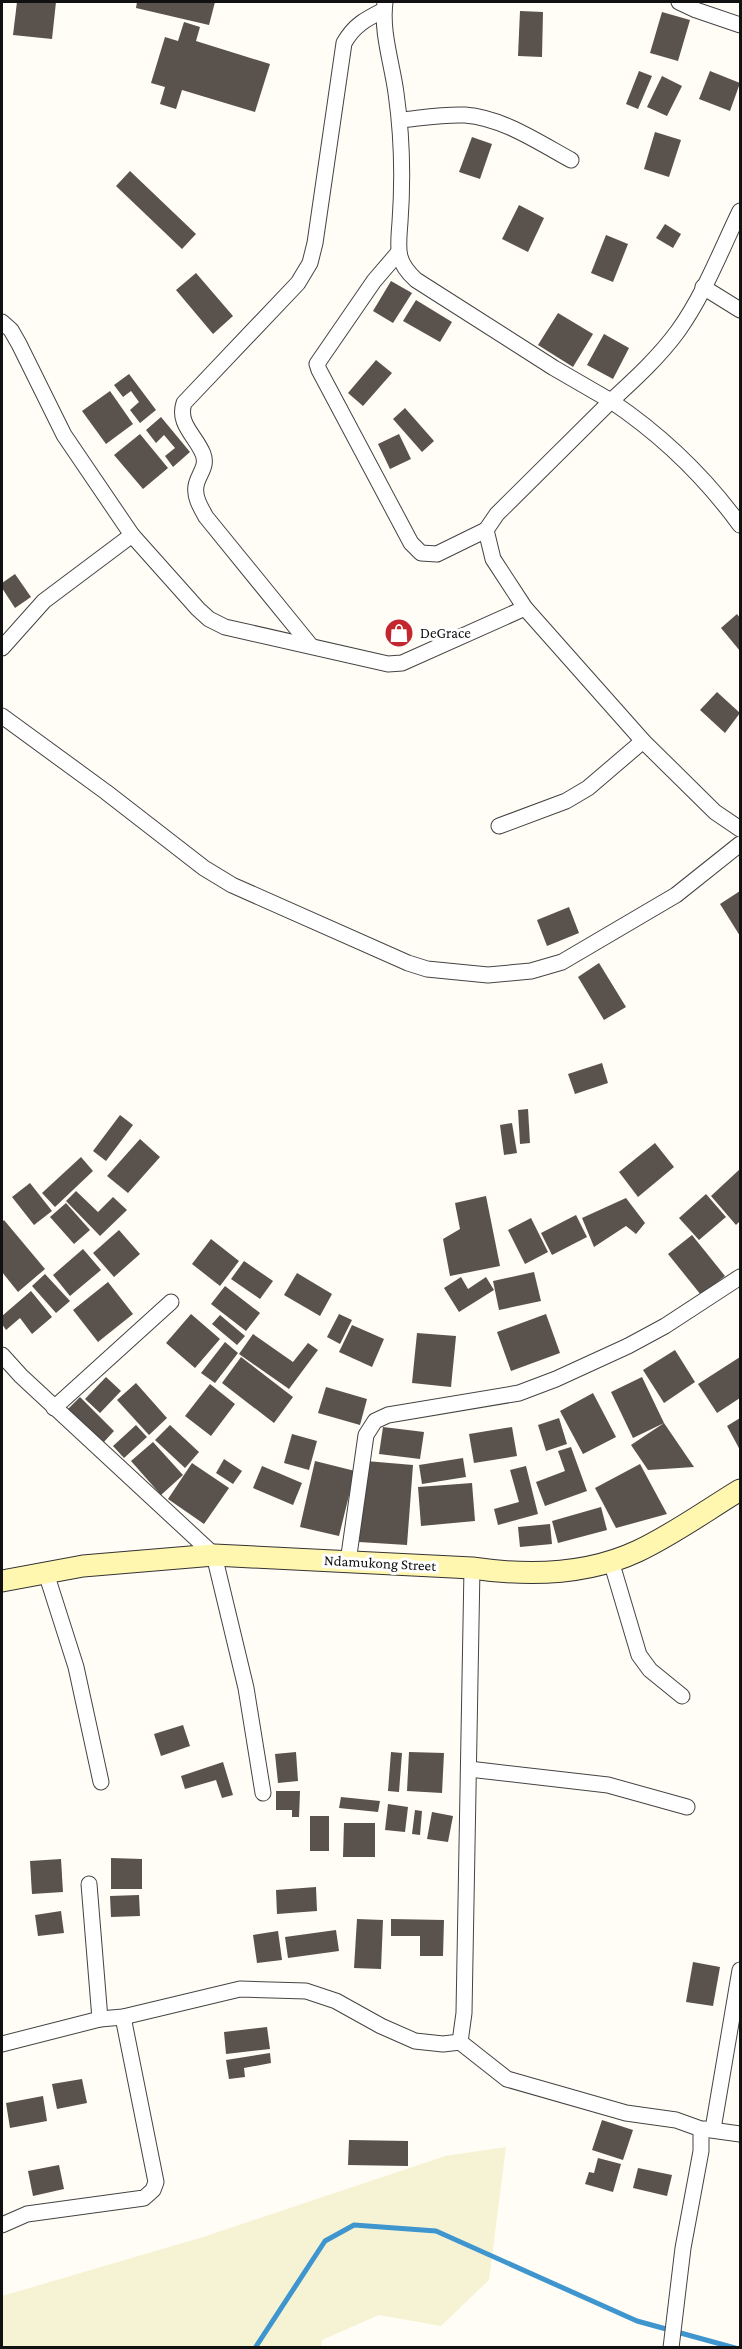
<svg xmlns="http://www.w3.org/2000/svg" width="742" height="2349" viewBox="0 0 742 2349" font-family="'Crimson Pro',serif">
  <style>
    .farmland { fill: #f6f3d4 }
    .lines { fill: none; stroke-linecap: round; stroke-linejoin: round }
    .stream { stroke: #3f96cf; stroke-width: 5 }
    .building { fill: #5a524d }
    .street-casing { stroke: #444; stroke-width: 17 }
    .secondary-casing { stroke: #333; stroke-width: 23 }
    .street { stroke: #fff; stroke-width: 15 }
    .secondary { stroke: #fff6b0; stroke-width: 21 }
    .labels { text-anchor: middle; stroke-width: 6; stroke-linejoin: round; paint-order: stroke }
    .poi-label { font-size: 15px; fill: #111; stroke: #fff; text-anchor: start }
    .street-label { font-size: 15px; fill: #111; stroke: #fff }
  </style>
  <rect width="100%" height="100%" fill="#fffdf5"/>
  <!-- farmland -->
  <path class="farmland" d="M506,2147L489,2280L441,2326L379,2315L322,2340L321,2348L2,2347V2296L203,2237L445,2156Z"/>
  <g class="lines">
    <!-- stream -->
    <path class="stream" d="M255,2348L325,2241L354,2225L436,2231L637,2321L735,2348"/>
  </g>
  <!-- building -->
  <g class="building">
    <path d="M17,2H56L52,39L13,35Z"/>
    <path d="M137,2H215L209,25L136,8Z"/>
    <path d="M520,11L543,12L542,57L518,56Z"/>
    <path d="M662,12L690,20L678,61L650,53Z"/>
    <path d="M184,22L200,27L196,41L270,64L255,112L182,90L176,109L160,104L165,87L151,83L165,37L178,41Z"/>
    <path d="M639,71L652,76L638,109L626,104Z"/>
    <path d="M710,71L740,83L730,111L699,99Z"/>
    <path d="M662,76L682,86L667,116L647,107Z"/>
    <path d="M655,132L681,140L669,177L644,169Z"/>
    <path d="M472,137L492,144L480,179L459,172Z"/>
    <path d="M130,171L196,234L182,249L116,186Z"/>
    <path d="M519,205L544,218L528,252L502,239Z"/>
    <path d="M665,224L681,234L673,248L656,238Z"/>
    <path d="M606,235L628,244L613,282L591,273Z"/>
    <path d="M196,273L233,316L213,334L176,290Z"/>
    <path d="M391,281L412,293L393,323L373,311Z"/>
    <path d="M416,300L452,322L440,342L403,321Z"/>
    <path d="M558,313L593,334L573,367L538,345Z"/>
    <path d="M604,334L629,348L613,379L587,365Z"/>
    <path d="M376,360L392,373L363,406L348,393Z"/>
    <path d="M129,374L156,410L140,423L130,410L139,402L131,391L123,397L114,385Z"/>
    <path d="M110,391L133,424L106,444L82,411Z"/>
    <path d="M405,408L434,441L422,452L393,419Z"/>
    <path d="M161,417L190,452L173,467L165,456L175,448L164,435L156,443L146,430Z"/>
    <path d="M140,434L168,468L143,489L114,455Z"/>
    <path d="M399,434L411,459L390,469L378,444Z"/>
    <path d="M15,574L31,597L15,608L2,588V583Z"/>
    <path d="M737,614L740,618V651L721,628Z"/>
    <path d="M717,692L740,713L725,733L700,710Z"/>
    <path d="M740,891V936L720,904Z"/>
    <path d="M569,907L579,933L547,946L537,920Z"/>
    <path d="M599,963L626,1007L604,1020L578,977Z"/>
    <path d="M602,1063L608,1083L575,1094L568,1074Z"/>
    <path d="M528,1109L530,1143L520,1144L518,1110Z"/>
    <path d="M120,1115L133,1125L106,1161L93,1151Z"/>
    <path d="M512,1123L517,1153L504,1155L500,1125Z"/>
    <path d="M140,1139L160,1157L128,1193L107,1176Z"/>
    <path d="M655,1143L674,1167L638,1197L619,1172Z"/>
    <path d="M81,1157L93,1171L55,1207L42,1193Z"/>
    <path d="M740,1169V1221L736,1225L711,1196Z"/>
    <path d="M30,1183L52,1211L34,1225L12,1197Z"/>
    <path d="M76,1191L98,1212L113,1197L127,1210L100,1236L66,1201Z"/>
    <path d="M706,1194L726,1217L699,1240L679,1218Z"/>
    <path d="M486,1196L500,1266L450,1276L443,1239L460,1229L455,1203Z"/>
    <path d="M626,1198L645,1223L636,1234L626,1226L594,1247L582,1218Z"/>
    <path d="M66,1203L90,1230L74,1244L50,1217Z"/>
    <path d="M576,1215L587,1237L552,1255L541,1233Z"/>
    <path d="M531,1218L548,1252L525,1264L508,1230Z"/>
    <path d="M4,1220L45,1269L18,1292L2,1272V1222Z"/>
    <path d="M119,1230L140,1254L114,1277L93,1253Z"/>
    <path d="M692,1235L725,1276L701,1295L668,1254Z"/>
    <path d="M211,1239L239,1261L220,1286L192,1264Z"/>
    <path d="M83,1249L101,1270L70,1296L53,1275Z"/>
    <path d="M244,1261L273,1281L260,1299L231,1279Z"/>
    <path d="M534,1272L541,1301L499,1310L493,1281Z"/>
    <path d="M297,1273L332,1294L320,1316L284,1295Z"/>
    <path d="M45,1274L70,1301L56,1313L32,1286Z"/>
    <path d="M461,1277L468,1289L486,1277L494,1290L459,1312L444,1288Z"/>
    <path d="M108,1282L133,1314L98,1342L73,1310Z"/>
    <path d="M225,1286L260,1313L246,1331L211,1304Z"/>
    <path d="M31,1291L52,1317L32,1334L20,1318L6,1330L2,1324V1316Z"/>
    <path d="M191,1314L220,1339L195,1368L166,1343Z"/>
    <path d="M339,1314L352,1320L340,1344L327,1337Z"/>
    <path d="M546,1314L560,1353L511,1371L497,1332Z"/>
    <path d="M220,1315L245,1336L237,1345L212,1324Z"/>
    <path d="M352,1325L384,1339L372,1367L339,1352Z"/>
    <path d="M417,1333L456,1336L451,1387L412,1383Z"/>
    <path d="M253,1334L293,1362L308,1343L318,1350L289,1389L239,1354Z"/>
    <path d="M225,1342L238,1353L215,1383L201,1373Z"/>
    <path d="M675,1350L695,1382L664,1403L643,1370Z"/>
    <path d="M241,1357L293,1397L274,1423L222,1383Z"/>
    <path d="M740,1357V1398L717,1413L698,1384Z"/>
    <path d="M106,1377L121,1391L100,1413L85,1399Z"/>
    <path d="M642,1377L664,1423L694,1467L648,1470L631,1445L664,1423L633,1438L611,1392Z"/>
    <path d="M136,1383L167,1418L149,1435L117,1400Z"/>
    <path d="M210,1384L235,1404L211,1436L185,1416Z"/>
    <path d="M326,1387L367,1399L360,1425L318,1413Z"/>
    <path d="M593,1393L616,1437L583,1454L560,1411Z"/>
    <path d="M80,1397L114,1431L102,1444L68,1409Z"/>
    <path d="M559,1418L567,1444L546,1451L538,1425Z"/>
    <path d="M740,1418V1450L727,1426Z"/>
    <path d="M136,1425L147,1437L124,1458L113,1446Z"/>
    <path d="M170,1425L199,1452L185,1468L155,1440Z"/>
    <path d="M383,1427L424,1432L420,1459L379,1454Z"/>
    <path d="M512,1427L517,1456L474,1463L469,1434Z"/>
    <path d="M292,1434L317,1441L309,1470L284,1463Z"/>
    <path d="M153,1442L183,1475L161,1495L131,1461Z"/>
    <path d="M571,1447L587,1491L545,1506L536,1482L565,1471L558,1451Z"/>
    <path d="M463,1458L466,1477L422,1484L419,1465Z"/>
    <path d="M224,1459L242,1471L233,1484L216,1473Z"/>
    <path d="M315,1461L355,1471L339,1536L300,1527Z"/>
    <path d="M366,1461L413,1465L407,1545L359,1542Z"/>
    <path d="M192,1463L229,1488L204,1524L168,1499Z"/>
    <path d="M640,1464L667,1514L616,1528L595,1488Z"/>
    <path d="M262,1466L302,1483L293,1505L253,1488Z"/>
    <path d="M526,1466L538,1514L498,1525L494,1509L519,1502L510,1470Z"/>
    <path d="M472,1483L475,1521L421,1526L418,1487Z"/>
    <path d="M601,1507L607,1530L558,1543L552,1521Z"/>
    <path d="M550,1524L552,1544L520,1547L518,1527Z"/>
    <path d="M183,1725L190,1746L161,1756L154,1734Z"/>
    <path d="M296,1752L298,1781L278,1783L275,1754Z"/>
    <path d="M391,1752L402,1753L399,1792L388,1791Z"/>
    <path d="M409,1752L444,1753L442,1793L407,1791Z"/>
    <path d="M223,1762L233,1795L222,1798L216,1780L185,1789L181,1776Z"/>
    <path d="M276,1791H300L299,1817H292V1810H276Z"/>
    <path d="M341,1797L380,1801L378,1812L339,1808Z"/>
    <path d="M388,1804L408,1807L405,1832L385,1830Z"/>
    <path d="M415,1810L422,1811L420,1835L412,1834Z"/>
    <path d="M432,1812L453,1816L448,1842L427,1839Z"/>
    <rect x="310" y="1816" width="19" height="35"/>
    <path d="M344,1823H375V1857H343Z"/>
    <path d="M111,1858L142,1859V1889H111Z"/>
    <path d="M61,1859L63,1892L32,1894L30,1861Z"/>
    <path d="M316,1887L317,1911L277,1914L276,1890Z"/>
    <path d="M139,1895L140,1916L111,1917L110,1896Z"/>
    <path d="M61,1911L64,1933L38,1936L35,1915Z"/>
    <path d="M357,1919L383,1920L381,1969L354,1968Z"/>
    <path d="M391,1919L444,1920L443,1956H420V1936H391Z"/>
    <path d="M336,1930L339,1951L288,1958L285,1937Z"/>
    <path d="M278,1931L282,1960L257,1963L253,1935Z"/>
    <path d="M693,1962L720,1967L713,2006L686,2002Z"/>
    <path d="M267,2027L270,2049L226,2054L224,2032Z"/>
    <path d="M270,2053L271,2063L244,2068L245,2077L229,2079L226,2060Z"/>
    <path d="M82,2079L87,2103L57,2109L52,2084Z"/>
    <path d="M43,2096L47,2121L10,2128L6,2103Z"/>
    <path d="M602,2120L633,2130L623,2160L592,2150Z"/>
    <path d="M349,2140L408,2141V2166L348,2165Z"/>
    <path d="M598,2158L621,2164L613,2192L585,2184L589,2172L594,2173Z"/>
    <path d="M59,2165L64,2189L33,2196L28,2171Z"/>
    <path d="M638,2168L672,2175L667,2196L633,2188Z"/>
  </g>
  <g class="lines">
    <!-- street casing -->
    <g class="street-casing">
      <g id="street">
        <path d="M385,2C381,32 392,63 396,93C402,135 403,180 400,222C398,249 395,261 416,280L554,368L611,401L497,514L486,530L493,559L525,608L643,741L715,812L740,829"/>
        <path d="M679,2L696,10L740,25"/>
        <path d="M400,120C421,118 444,114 465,115C503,118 538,142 571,160"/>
        <path d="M740,211C721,250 704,295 678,331C659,357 635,379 611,401C660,434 705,477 740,525"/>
        <path d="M398,253L374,281L321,358L317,364L319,370L411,543L421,553L437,554L486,530"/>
        <path d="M703,287L740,310"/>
        <path d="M2,322L11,330L19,344L64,435L132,535L198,609L209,619L225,627L388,664L402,663L525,608"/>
        <path d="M311,646L206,517C201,508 194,497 196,486C198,474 208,467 203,454C196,436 177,424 184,403L298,283L310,263L315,243L344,43C354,25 366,19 384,10"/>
        <path d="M2,648L44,601L132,535"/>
        <path d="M2,716L106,792L204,868L232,885L408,963L427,969L488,975L531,971L562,962L676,895L740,844"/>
        <path d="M499,826L566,801L588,788L643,741"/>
        <path d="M2,1355L21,1376L214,1555L246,1688L263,1793"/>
        <path d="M54,1408L171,1302"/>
        <path d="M611,1561L639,1655L650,1670L682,1696"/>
        <path d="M348,1562L366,1435L375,1421L388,1415L519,1393L556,1379L628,1346L665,1326L740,1277"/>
        <path d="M472,1568L464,2013L460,2042L507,2079L626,2113L676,2120L701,2129V2151L683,2248L671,2348"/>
        <path d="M46,1573L76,1667L101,1782"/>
        <path d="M469,1769L608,1785L687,1807"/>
        <path d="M89,1884L100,2019"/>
        <path d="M2,2044L100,2019L123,2017L240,1989L306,1991L336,2001L381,2026L415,2041L443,2044L460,2042"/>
        <path d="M704,2129L740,2134"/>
        <path d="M713,2129L740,1970"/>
        <path d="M2,2225L27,2214L144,2198L153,2190L156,2182L123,2017"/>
      </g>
    </g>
    <!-- secondary casing -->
    <g class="secondary-casing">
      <path id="secondary" d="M2,1581L83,1566L214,1555L472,1568C527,1576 587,1575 638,1551C674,1534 707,1510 740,1490"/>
    </g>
    <!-- street -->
    <use href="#street" class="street"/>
    <!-- secondary -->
    <use href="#secondary" class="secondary"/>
  </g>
  <!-- icons -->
  <defs>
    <g id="shop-disc" transform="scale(1.5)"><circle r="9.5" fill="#c4262e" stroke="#fff"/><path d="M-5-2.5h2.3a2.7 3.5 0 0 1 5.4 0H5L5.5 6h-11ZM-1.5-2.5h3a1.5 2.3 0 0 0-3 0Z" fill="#fff"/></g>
  </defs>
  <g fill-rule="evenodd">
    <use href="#shop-disc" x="399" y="633"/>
  </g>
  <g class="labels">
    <!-- poi labels -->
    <g class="poi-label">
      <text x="420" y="638">DeGrace</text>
    </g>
    <!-- street labels -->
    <g class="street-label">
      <text transform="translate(380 1563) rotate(3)" y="5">Ndamukong Street</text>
    </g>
  </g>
  <!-- border -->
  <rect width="742" height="2349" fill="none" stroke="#111111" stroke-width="6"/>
</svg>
